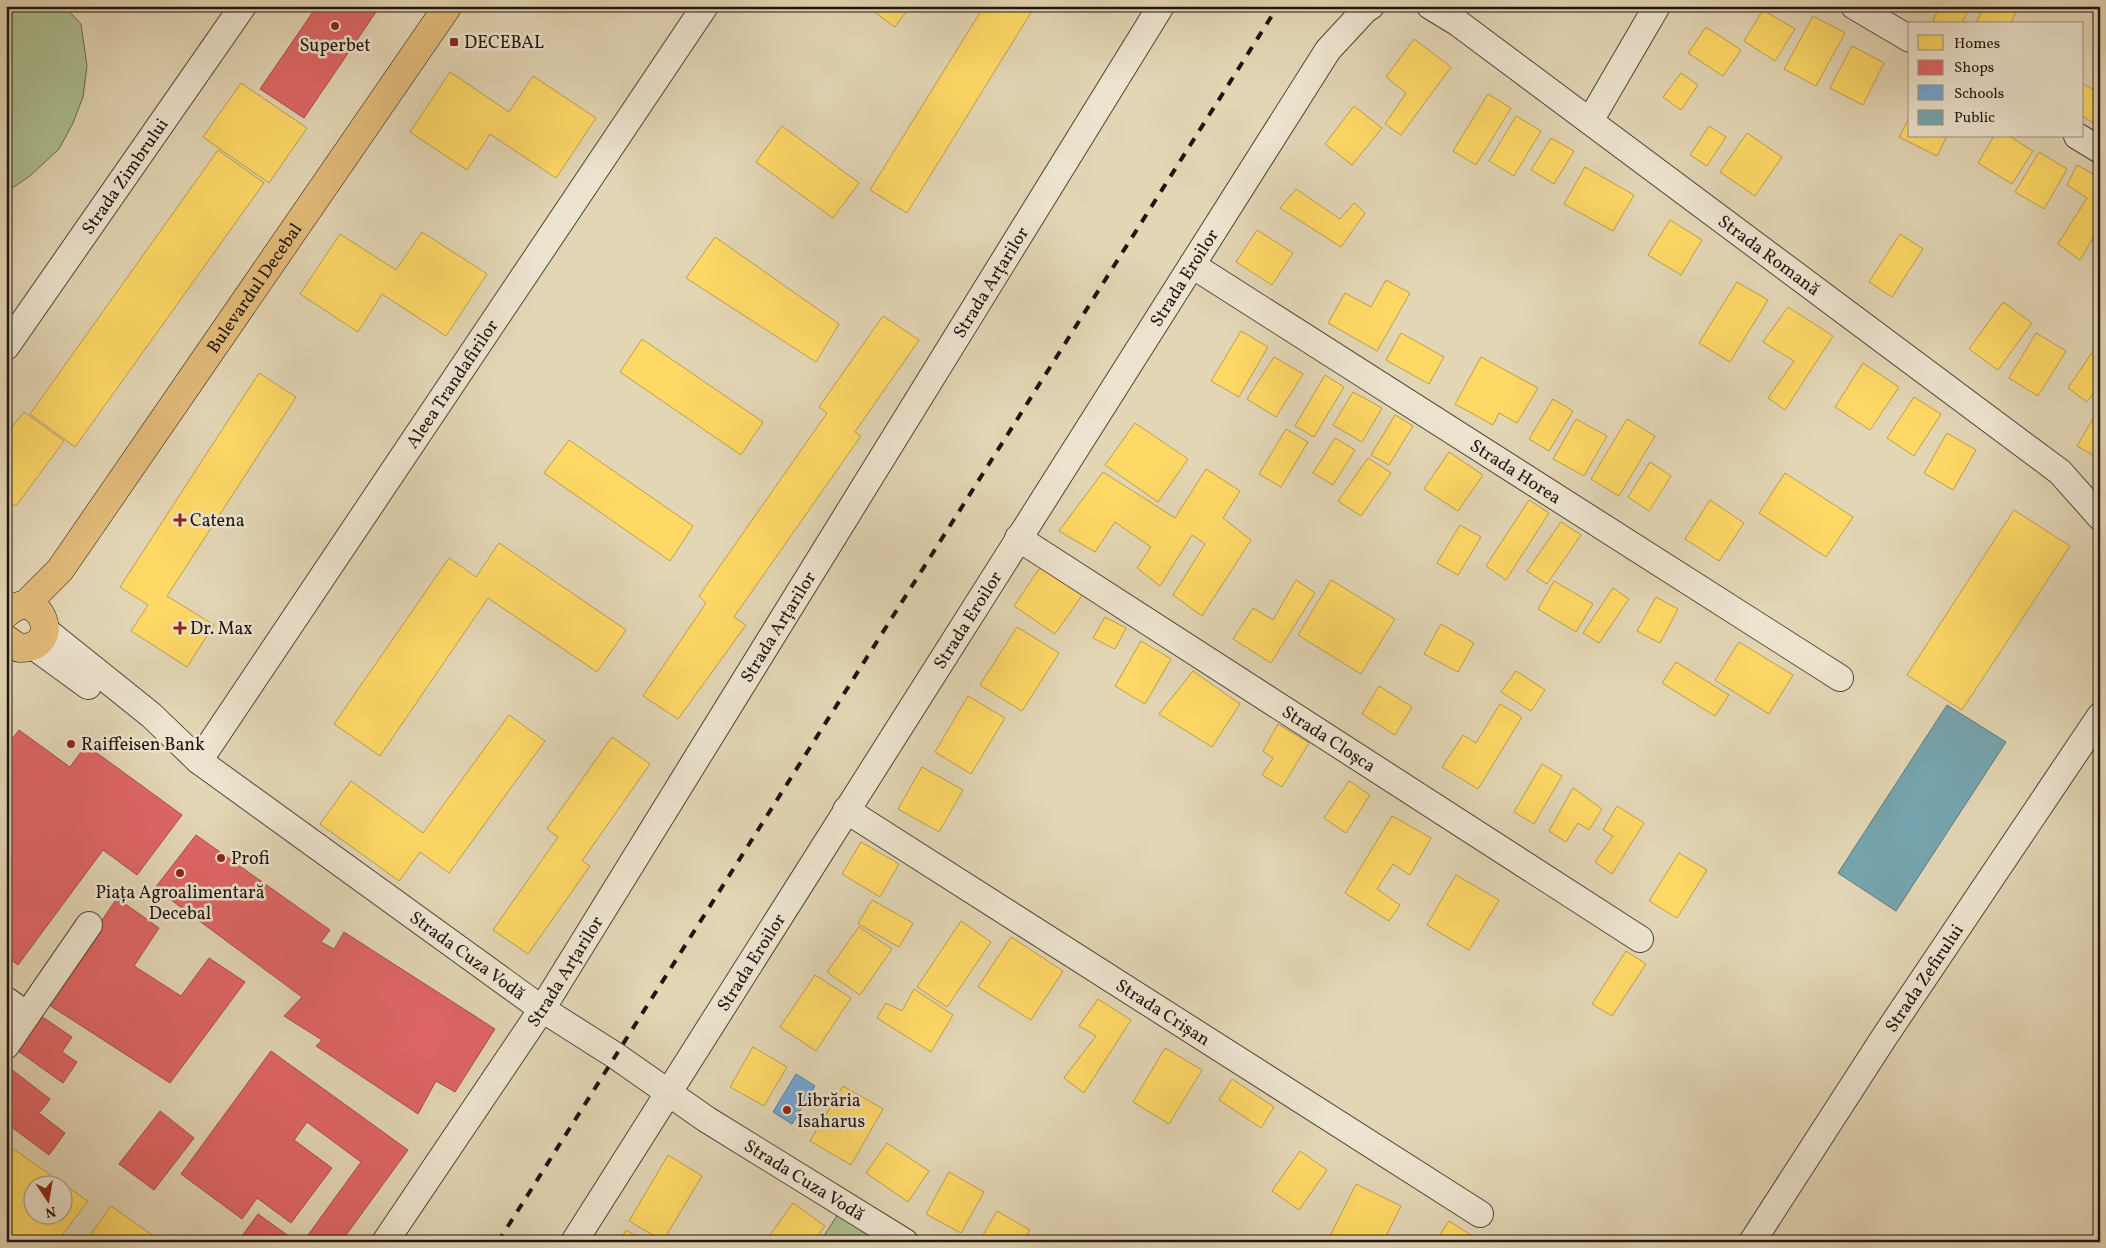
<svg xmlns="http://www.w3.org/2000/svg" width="2106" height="1248" viewBox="0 0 2106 1248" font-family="Vollkorn,serif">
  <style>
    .green { fill: #adbf92; stroke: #666a50 }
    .homes { fill: #ffd966; stroke: #bc9e4c; fill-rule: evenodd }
    .shops { fill: #e06666; stroke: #a64d4c }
    .schools { fill: #6fa8dc; stroke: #577c9e }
    .public { fill: #76a5af; stroke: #5c7a7f }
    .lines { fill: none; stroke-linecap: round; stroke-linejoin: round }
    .minor-casing { stroke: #504438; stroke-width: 28 }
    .major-casing { stroke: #1f140f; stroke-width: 29 }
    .minor { stroke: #ede4cf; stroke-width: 26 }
    .major { stroke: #e2bb7a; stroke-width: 28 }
    .rail { stroke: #1f140f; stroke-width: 4; stroke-dasharray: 9 9; stroke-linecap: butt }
    .poi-dot { fill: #8f2418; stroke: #ede4cf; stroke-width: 2 }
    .labels { text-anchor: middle; stroke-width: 5; stroke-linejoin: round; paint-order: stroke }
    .poi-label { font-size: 18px; fill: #1f140f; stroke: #ede4cf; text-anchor: start }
    .street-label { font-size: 18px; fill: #1f140f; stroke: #ede4cf }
  </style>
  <rect width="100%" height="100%" fill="#e3d6b5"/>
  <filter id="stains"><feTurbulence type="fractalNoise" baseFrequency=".004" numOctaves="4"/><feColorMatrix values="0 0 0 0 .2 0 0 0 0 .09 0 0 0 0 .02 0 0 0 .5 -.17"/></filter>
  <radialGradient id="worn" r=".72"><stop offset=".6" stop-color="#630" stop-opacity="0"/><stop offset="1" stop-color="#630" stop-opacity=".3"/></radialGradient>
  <!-- green -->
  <g class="green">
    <path d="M6,6H64L81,24L87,66L83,97L73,123L59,149L30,176L6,192Z"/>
    <path d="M838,1214L882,1242H820Z"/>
  </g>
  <!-- homes -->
  <g class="homes">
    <path d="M870,6H910L895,27L869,8Z"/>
    <path d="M984,6H1035L907,213L870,190Z"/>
    <path d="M1897,6H1913L1910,13Z"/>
    <path d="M1935,6H1971L1961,24H1938L1933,20L1939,9Z"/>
    <path d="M1985,6H2005L2016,12L2010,24H1975Z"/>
    <path d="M1763,10L1795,29L1775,61L1744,41Z"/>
    <path d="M1813,16L1845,33L1816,86L1784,69Z"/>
    <path d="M1706,27L1741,50L1723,76L1688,53Z"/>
    <path d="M1414,39L1451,67L1401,135L1385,124L1406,93L1386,77Z"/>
    <path d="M1852,46L1884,63L1863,105L1830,88Z"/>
    <path d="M450,72L509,112L533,76L596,118L556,178L490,134L467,170L410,132Z"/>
    <path d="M1681,73L1698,85L1681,110L1663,97Z"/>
    <path d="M241,83L307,128L269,183L203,137Z"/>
    <path d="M2082,83L2100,94V113L2094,123L2082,116Z"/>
    <path d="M1488,94L1511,108L1476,165L1453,151Z"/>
    <path d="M1354,106L1382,128L1352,165L1325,144Z"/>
    <path d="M1516,116L1541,131L1514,176L1489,161Z"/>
    <path d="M1910,116V136H1947L1937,156L1899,137Z"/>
    <path d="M782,126L859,183L833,218L756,162Z"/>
    <path d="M1709,126L1726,137L1707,166L1690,155Z"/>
    <path d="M1747,133L1782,157L1755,196L1720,172Z"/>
    <path d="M1994,136H2009L2033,151L2012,184L1978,163Z"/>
    <path d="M1551,138L1574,151L1554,184L1531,170Z"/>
    <path d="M218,150L264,183L75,447L30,414Z"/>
    <path d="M2039,152L2067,169L2044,209L2015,192Z"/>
    <path d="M2077,165L2100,178V226L2080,260L2058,244L2087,198L2067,185Z"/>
    <path d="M1585,167L1634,195L1613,231L1564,204Z"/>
    <path d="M1296,189L1340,219L1354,203L1365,213L1341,247L1280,208Z"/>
    <path d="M1670,220L1702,240L1681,275L1648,255Z"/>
    <path d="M1257,230L1293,253L1272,285L1236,262Z"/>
    <path d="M422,232L487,274L446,336L382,294L358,332L300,294L340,234L396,270Z"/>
    <path d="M1900,234L1923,249L1892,297L1869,282Z"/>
    <path d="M715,237L839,324L816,362L686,278Z"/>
    <path d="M1386,280L1410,293L1377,351L1328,323L1345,293L1371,307Z"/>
    <path d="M1737,282L1768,300L1730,362L1699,343Z"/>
    <path d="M2003,302L2032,323L1998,370L1969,349Z"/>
    <path d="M1788,307L1833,336L1785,410L1768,398L1794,361L1763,342Z"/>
    <path d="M883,316L919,340L855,432L861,436L734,617L746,625L678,719L643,696L706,603L699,596L827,413L819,407Z"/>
    <path d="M1241,331L1268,347L1239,397L1211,381Z"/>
    <path d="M1401,333L1444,357L1429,384L1386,360Z"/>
    <path d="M2036,333L2066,351L2038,396L2009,378Z"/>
    <path d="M642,339L763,422L741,455L620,372Z"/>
    <path d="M2098,344L2100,384L2087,402L2068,388Z"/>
    <path d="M1274,357L1303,374L1276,417L1247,399Z"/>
    <path d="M1481,357L1538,388L1517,423L1499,413L1493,425L1455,404Z"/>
    <path d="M1863,363L1899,387L1870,430L1835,407Z"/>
    <path d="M259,373L296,397L167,596L214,625L187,667L131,631L148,605L120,587Z"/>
    <path d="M1325,375L1344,387L1314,437L1295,426Z"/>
    <path d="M1353,392L1382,408L1362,442L1333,425Z"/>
    <path d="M1914,397L1941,414L1914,456L1887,438Z"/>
    <path d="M1553,399L1573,411L1549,451L1529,439Z"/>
    <path d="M2100,407V459L2077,446Z"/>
    <path d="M24,412L64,441L16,506L6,500V435Z"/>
    <path d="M1395,415L1413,426L1389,465L1371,455Z"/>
    <path d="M1576,419L1607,436L1584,476L1553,459Z"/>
    <path d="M1627,419L1655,436L1619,496L1591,479Z"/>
    <path d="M1135,423L1188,459L1158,502L1105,465Z"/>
    <path d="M1286,429L1308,442L1281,487L1259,474Z"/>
    <path d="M1947,433L1976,450L1953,490L1924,473Z"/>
    <path d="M1335,438L1355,450L1333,485L1313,473Z"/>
    <path d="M569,440L693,526L670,561L544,473Z"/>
    <path d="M1449,452L1483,475L1458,511L1424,489Z"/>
    <path d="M1368,458L1391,473L1361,516L1338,501Z"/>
    <path d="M1650,462L1671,476L1649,511L1628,497Z"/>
    <path d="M1206,469L1240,491L1223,518L1251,540L1202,616L1173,595L1205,544L1192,535L1160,586L1137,568L1151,547L1115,522L1095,552L1059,531L1103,472L1175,518Z"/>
    <path d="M1785,473L1853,517L1826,557L1759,513Z"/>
    <path d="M1529,500L1549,513L1506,580L1486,566Z"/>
    <path d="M1710,500L1744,523L1719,561L1685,539Z"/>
    <path d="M2014,510L2070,546L1962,710L1907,675Z"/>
    <path d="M1561,522L1581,535L1547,584L1527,571Z"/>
    <path d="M1460,525L1481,537L1458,575L1437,563Z"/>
    <path d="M499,543L626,630L597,672L488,598L380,756L334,724L449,558L476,577Z"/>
    <path d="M1041,566L1083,594L1055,634L1014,606Z"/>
    <path d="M1296,580L1315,593L1271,663L1233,639L1253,608L1273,620Z"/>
    <path d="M1331,580L1395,619L1361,674L1298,635Z"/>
    <path d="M1554,581L1593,604L1576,632L1538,609Z"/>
    <path d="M1613,588L1629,599L1599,643L1583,633Z"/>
    <path d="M1656,597L1678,609L1660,643L1637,631Z"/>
    <path d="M1105,617L1126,628L1115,649L1093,638Z"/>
    <path d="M1441,624L1474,643L1458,672L1424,654Z"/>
    <path d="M1017,627L1059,653L1022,711L980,685Z"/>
    <path d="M1141,641L1171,659L1145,704L1115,686Z"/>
    <path d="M1739,642L1793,675L1769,714L1715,680Z"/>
    <path d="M1676,662L1729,695L1715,716L1662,683Z"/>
    <path d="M1193,671L1240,704L1212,747L1159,714Z"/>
    <path d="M1516,671L1545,690L1531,711L1501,692Z"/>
    <path d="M1379,686L1412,707L1395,735L1362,714Z"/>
    <path d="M968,696L1005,718L971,774L935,752Z"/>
    <path d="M1500,704L1522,717L1478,789L1442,767L1463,735L1476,743Z"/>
    <path d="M509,715L545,741L449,873L420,852L399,881L320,824L351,781L423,833Z"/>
    <path d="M1278,724L1309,743L1282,787L1262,775L1273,758L1263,751Z"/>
    <path d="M612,737L650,764L582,861L590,866L528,954L493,930L558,837L547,829Z"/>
    <path d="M1542,764L1562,776L1534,824L1514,812Z"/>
    <path d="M922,767L963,790L939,832L898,809Z"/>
    <path d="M1349,781L1370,795L1346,833L1324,818Z"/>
    <path d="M1573,788L1602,809L1589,830L1578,823L1566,842L1549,831Z"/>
    <path d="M1617,806L1644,823L1612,874L1595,862L1613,836L1603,830Z"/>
    <path d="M1392,816L1431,838L1410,875L1393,864L1377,889L1400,905L1389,921L1345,893Z"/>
    <path d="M861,842L899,864L880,897L842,874Z"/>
    <path d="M1679,853L1707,870L1677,918L1649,901Z"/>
    <path d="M1456,875L1499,900L1469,950L1427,925Z"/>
    <path d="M872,900L913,923L899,947L858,924Z"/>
    <path d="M961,921L991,942L947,1007L917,987Z"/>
    <path d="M859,927L892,949L860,995L827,972Z"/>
    <path d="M1011,937L1063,971L1031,1020L978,987Z"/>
    <path d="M1626,951L1646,964L1612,1016L1592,1004Z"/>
    <path d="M815,975L851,998L816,1051L780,1027Z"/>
    <path d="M914,989L953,1015L931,1052L877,1018L886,1003L902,1011Z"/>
    <path d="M1098,999L1131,1020L1084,1093L1064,1078L1096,1036L1079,1026Z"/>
    <path d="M753,1047L787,1067L764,1106L730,1087Z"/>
    <path d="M1165,1048L1202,1070L1169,1124L1133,1102Z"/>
    <path d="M1232,1079L1274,1107L1261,1128L1219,1100Z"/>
    <path d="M843,1086L883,1109L851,1165L810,1141Z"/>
    <path d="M887,1143L929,1171L908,1202L866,1173Z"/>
    <path d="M6,1144L88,1201L57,1242H19L6,1233ZM32,1186H62V1216H32Z"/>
    <path d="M1300,1151L1327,1170L1299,1210L1272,1191Z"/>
    <path d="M668,1155L702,1176L663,1241L629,1221Z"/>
    <path d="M949,1172L984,1192L961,1233L926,1214Z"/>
    <path d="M1356,1184L1401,1206L1383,1242H1337L1329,1238Z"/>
    <path d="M793,1203L825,1226L813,1242H765Z"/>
    <path d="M111,1206L162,1242H85Z"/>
    <path d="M997,1211L1030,1230L1023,1242H979Z"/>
    <path d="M1449,1221L1482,1242H1442L1437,1239Z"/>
    <path d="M626,1230L646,1242H619Z"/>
  </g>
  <!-- shops -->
  <g class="shops">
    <path d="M317,6H380L304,118L260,89Z"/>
    <path d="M19,730L70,767L86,745L182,815L137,875L103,850L18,965L6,956V747Z"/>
    <path d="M196,835L330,930L321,942L334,949L344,932L495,1029L455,1092L436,1081L418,1114L316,1046L322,1040L284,1016L302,997L155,888Z"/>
    <path d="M117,898L159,928L134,966L181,996L209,958L245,982L170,1083L46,1003Z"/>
    <path d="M41,1016L72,1037L62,1052L77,1062L63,1083L18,1051Z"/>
    <path d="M271,1051L408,1150L341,1242H303L361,1162L307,1122L294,1140L332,1168L291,1223L257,1198L242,1219L181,1174Z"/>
    <path d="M11,1069L50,1099L39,1113L65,1133L49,1155L6,1123V1075Z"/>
    <path d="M160,1111L194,1138L154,1190L119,1164Z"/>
    <path d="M258,1214L297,1242H242L239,1240Z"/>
  </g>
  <!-- schools -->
  <path class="schools" d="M796,1074L815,1086L792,1124L773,1112Z"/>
  <!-- public -->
  <path class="public" d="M1947,705L2006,742L1896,911L1838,873Z"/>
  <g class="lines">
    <!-- minor casing -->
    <g class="minor-casing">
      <g id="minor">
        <path id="s1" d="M1430,6L1458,23L2060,472L2100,517"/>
        <path d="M1854,6L1910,39"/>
        <path d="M1590,121L1657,6"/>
        <path d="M2077,136L2100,150"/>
        <path id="s2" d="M1192,265L1840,678"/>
        <path id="s3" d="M6,347L243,6"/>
        <path id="s4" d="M1018,538L1640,939"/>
        <path id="s5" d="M45,630L151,715L199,761L542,1009L616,1056L706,1119L905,1242"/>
        <path d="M33,646L88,686"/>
        <path id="s6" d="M199,761L705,6"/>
        <path id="s7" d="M846,810L1480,1214"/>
        <path d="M6,1000L27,1015L89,925"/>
        <path d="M6,1046L27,1015"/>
        <path id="s8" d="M385,1242L542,1009L1161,6"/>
        <path id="s9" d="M574,1242L1328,50L1365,10L1371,6"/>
        <path id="s10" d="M1752,1242L1885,1036L2100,716"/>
      </g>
    </g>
    <!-- major casing -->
    <g class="major-casing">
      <g id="major">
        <path id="s11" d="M25,605L60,570L448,6"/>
        <path d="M6,614C40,582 66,649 19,648L6,639"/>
      </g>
    </g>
    <!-- minor -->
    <use href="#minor" class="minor"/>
    <!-- major -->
    <use href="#major" class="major"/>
    <!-- rail -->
    <path class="rail" d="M498,1242L1278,6"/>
  </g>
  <!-- markers -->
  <g class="poi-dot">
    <circle cx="335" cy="26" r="5"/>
    <rect x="449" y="37" width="10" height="10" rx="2.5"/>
    <path d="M177.5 512.5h5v5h5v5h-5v5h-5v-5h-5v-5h5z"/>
    <path d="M177.5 620.5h5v5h5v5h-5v5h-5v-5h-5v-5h5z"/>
    <circle cx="71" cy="744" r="5"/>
    <circle cx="221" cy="858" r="5"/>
    <circle cx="180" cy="873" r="5"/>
    <circle cx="787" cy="1110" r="5"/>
  </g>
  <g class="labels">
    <!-- poi labels -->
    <g class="poi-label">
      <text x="464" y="48">DECEBAL</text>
      <text x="335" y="51" text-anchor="middle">Superbet</text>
      <text x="190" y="526">Catena</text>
      <text x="190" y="634">Dr. Max</text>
      <text x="81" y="750">Raiffeisen Bank</text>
      <text x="231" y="864">Profi</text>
      <text x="180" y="898" text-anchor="middle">Piața Agroalimentară<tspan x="180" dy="21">Decebal</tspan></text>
      <text x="797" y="1106">Librăria<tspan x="797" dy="21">Isaharus</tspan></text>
    </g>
    <!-- street labels -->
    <g class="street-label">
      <text dy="6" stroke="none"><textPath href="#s3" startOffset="208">Strada Zimbrului</textPath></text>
      <text dy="6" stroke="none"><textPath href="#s1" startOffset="421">Strada Romană</textPath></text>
      <text dy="6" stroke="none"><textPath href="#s9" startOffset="1141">Strada Eroilor</textPath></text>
      <text dy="6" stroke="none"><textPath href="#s8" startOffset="1135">Strada Arțarilor</textPath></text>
      <text dy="6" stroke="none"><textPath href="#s11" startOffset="392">Bulevardul Decebal</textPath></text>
      <text dy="6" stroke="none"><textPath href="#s6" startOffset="454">Aleea Trandafirilor</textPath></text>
      <text dy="6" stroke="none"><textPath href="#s2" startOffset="384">Strada Horea</textPath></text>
      <text dy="6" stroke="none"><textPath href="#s9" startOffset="736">Strada Eroilor</textPath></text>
      <text dy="6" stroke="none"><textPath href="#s8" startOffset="730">Strada Arțarilor</textPath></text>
      <text dy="6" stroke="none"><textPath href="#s4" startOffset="370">Strada Cloșca</textPath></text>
      <text dy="6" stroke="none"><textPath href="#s5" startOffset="534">Strada Cuza Vodă</textPath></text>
      <text dy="6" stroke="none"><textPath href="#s9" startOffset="331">Strada Eroilor</textPath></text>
      <text dy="6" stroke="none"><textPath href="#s8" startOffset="325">Strada Arțarilor</textPath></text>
      <text dy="6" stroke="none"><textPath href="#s10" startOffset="315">Strada Zefirului</textPath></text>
      <text dy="6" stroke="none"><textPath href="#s7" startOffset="376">Strada Crișan</textPath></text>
      <text dy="6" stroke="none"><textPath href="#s5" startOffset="939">Strada Cuza Vodă</textPath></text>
    </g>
  </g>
  <!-- margin -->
  <rect width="2106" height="1248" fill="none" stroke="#e3d6b5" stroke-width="25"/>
  <rect x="8" y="8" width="2091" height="1233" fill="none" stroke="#1f140f" stroke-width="2.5"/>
  <rect x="12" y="12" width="2081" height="1223" fill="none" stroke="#1f140f"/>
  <!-- legend -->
  <rect x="1908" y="22" width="175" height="115" fill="#ede4cf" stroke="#9b9182"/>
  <rect x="1918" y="35" width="25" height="15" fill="#ffd966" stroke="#9b9182"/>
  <text x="1954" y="48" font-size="15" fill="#1f140f">Homes</text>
  <rect x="1918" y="60" width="25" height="15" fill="#e06666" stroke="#9b9182"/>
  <text x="1954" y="72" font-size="15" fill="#1f140f">Shops</text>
  <rect x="1918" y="85" width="25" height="15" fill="#6fa8dc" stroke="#9b9182"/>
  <text x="1954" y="98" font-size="15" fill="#1f140f">Schools</text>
  <rect x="1918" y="110" width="25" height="15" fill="#76a5af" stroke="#9b9182"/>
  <text x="1954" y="122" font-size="15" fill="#1f140f">Public</text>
  <!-- north arrow -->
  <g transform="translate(48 1200) rotate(168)"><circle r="24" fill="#ede4cf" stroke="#9b9182"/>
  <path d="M0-4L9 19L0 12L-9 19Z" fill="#8f2418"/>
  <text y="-8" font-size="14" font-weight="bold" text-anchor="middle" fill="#1f140f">N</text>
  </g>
  <rect width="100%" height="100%" filter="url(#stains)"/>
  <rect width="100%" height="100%" fill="url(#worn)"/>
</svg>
